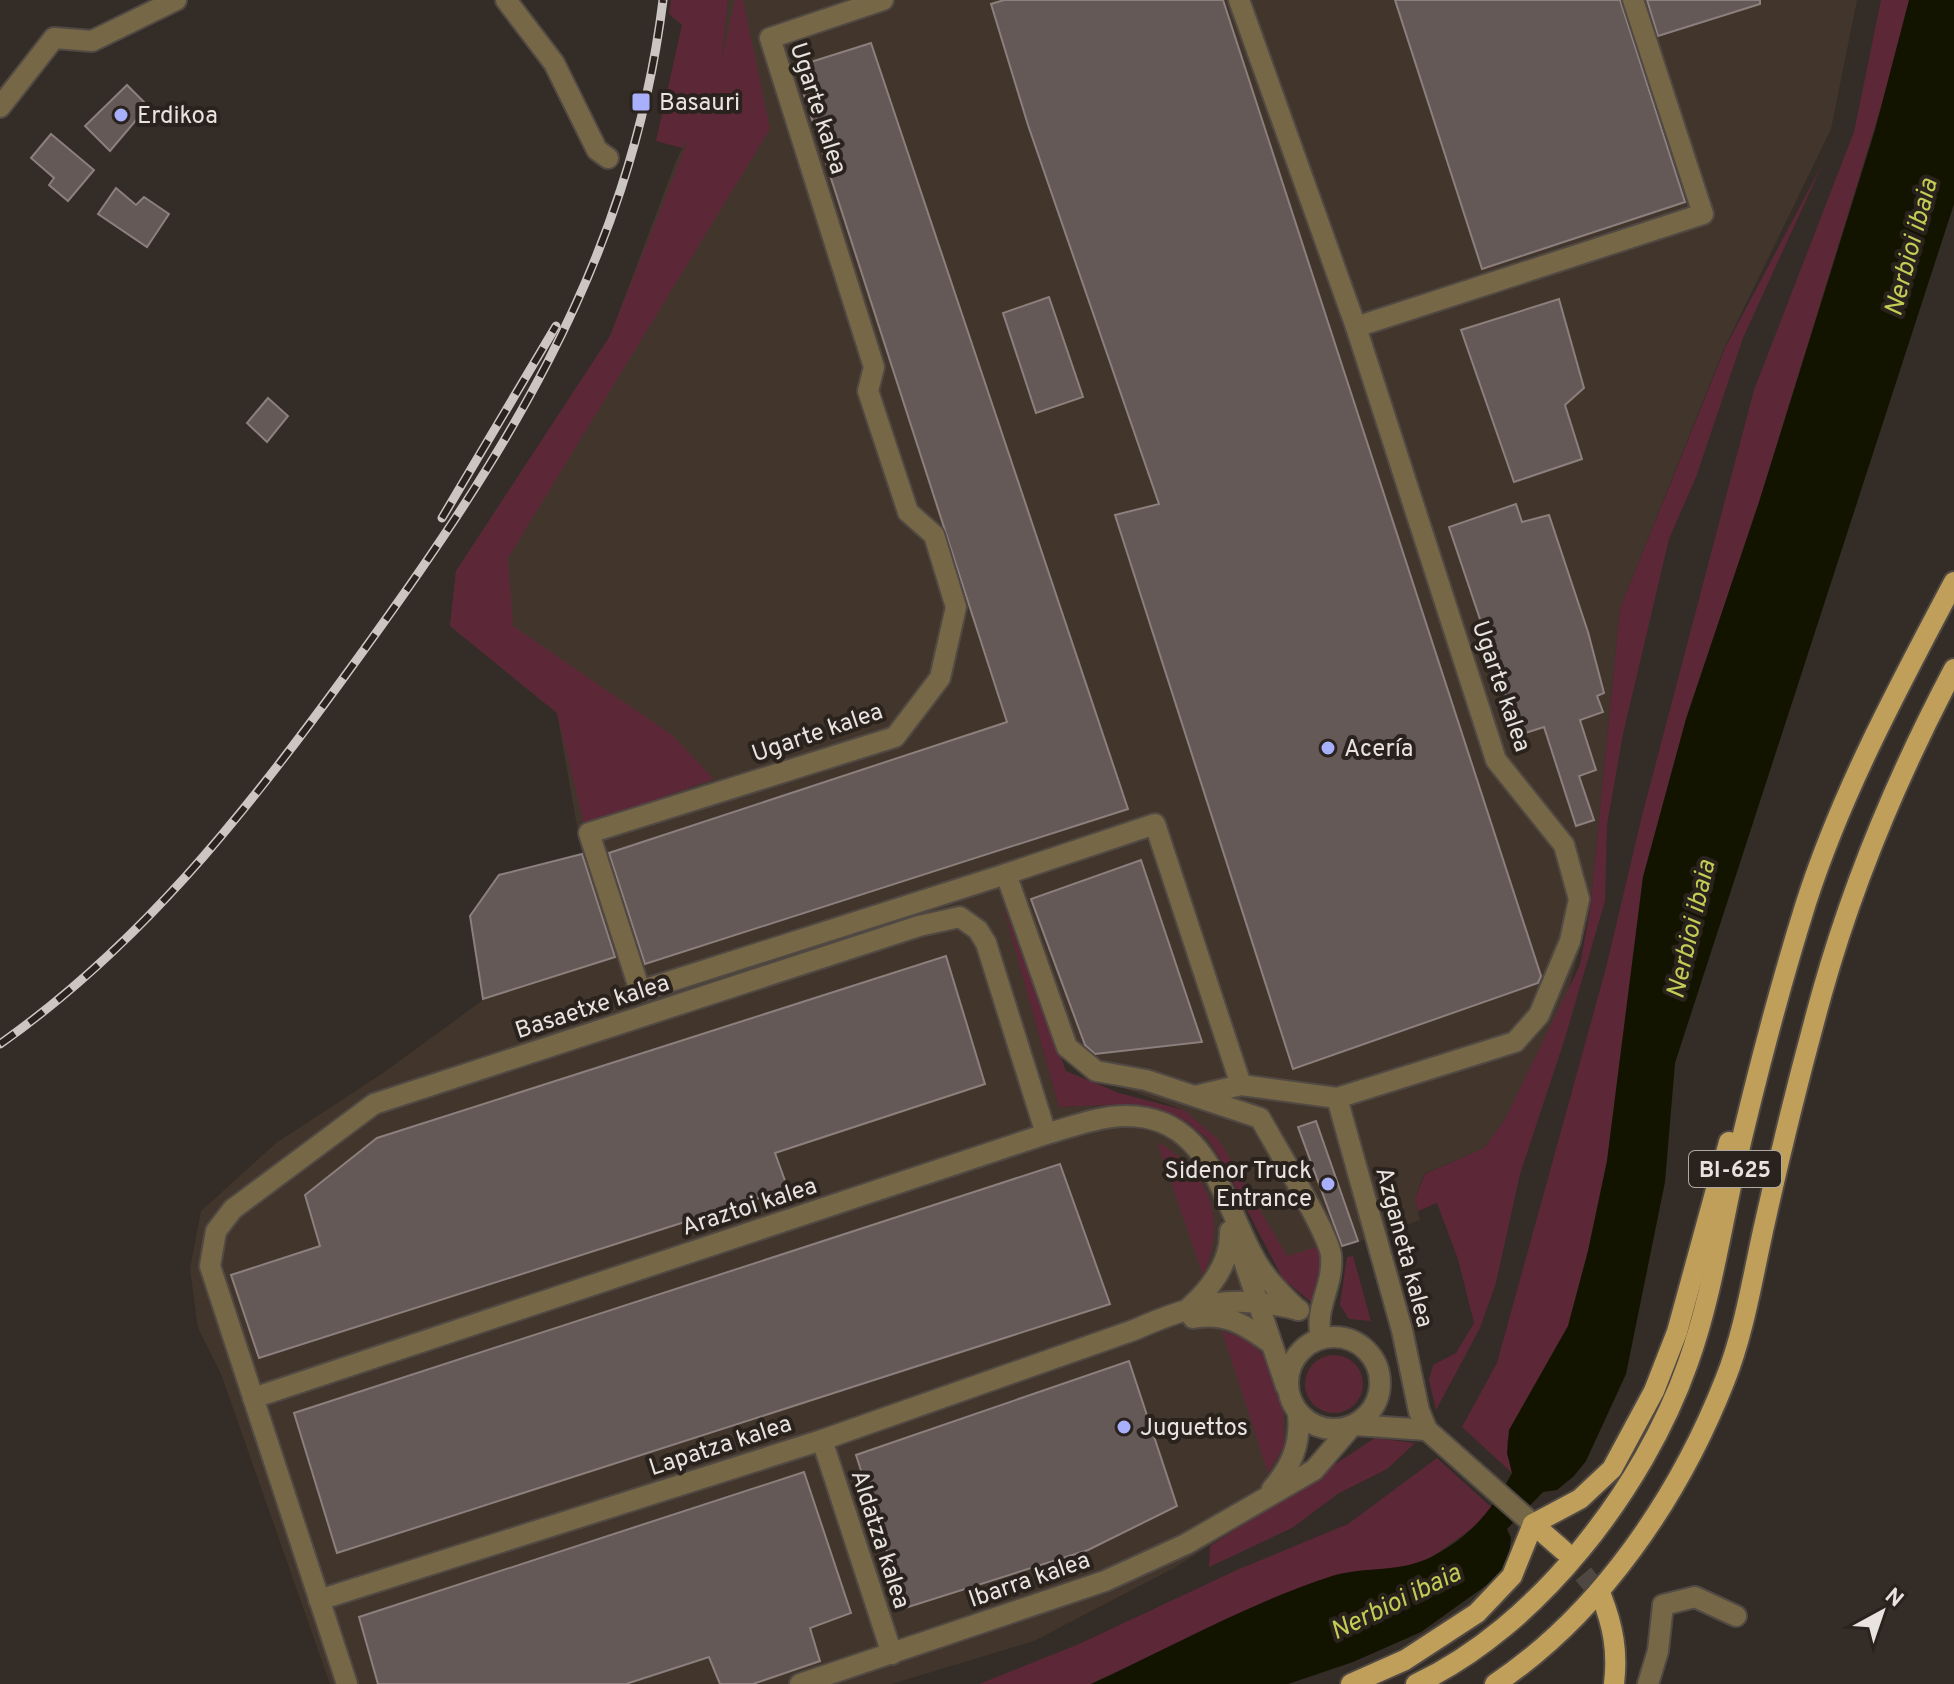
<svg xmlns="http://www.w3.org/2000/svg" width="1954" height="1684" viewBox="0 0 1954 1684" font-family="Overpass,sans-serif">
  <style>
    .built { fill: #42362c }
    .green { fill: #5c2838 }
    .water { fill: #121400 }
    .building { fill: #655957; stroke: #8c7f7d; stroke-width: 2 }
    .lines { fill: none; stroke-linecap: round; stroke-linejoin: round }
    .major-tunnel { stroke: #4f4742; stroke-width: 20; stroke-dasharray: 20 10; stroke-linecap: butt }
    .minor-casing { stroke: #514944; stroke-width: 24 }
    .major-casing { stroke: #514944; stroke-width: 24 }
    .minor { stroke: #766746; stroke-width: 20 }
    .major { stroke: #bf9f59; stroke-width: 20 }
    .rail-casing { stroke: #ccc6c2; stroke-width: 9 }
    .rail { stroke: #2a221c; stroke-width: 6; stroke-dasharray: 18; stroke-linecap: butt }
    .poi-dot { fill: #a8b0fc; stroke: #2a221c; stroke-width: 3 }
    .labels { text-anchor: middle; stroke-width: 8; stroke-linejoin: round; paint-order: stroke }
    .shield { fill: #2a221c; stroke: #afa9a4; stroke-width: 2 }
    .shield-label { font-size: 22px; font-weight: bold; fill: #e8e3df }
    .poi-label { font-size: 24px; fill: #e8e3df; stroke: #2a221c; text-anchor: start }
    .street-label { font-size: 24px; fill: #e8e3df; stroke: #2a221c }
    .water-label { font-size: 26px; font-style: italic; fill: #c3cc54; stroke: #2a221c }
  </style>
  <rect width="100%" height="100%" fill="#342c26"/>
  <!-- built -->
  <path class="built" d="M728,0H1857L1831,129L1723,351L1620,609L1590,910L1567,995L1505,1119L1484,1148L1424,1174L1415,1199L1420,1220L1280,1269L1235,1167L1184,1110L1082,1073L1058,1050L1006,916L1059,1107L1129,1104L1186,1121L1208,1139L1222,1162V1230L1281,1390L1296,1491L1174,1568L1034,1641L892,1684H330L221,1374L198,1328L190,1269L201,1211L276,1143L383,1073L483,1000L470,916L499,875L582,854L557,713L450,626L456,571L610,336L676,161L721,70Z"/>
  <!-- green -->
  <g class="green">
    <path d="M671,0H728L722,58L735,0H743L770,129L508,558L513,626L672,735L714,779L584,825L557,713L450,626L456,571L610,336L688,140L682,148L656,141L682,25L669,14Z"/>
    <path d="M1881,0H1909L1897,55L1759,502L1686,719L1643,877L1607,1161L1588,1251L1568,1326L1522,1408L1507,1442L1512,1473L1462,1427L1497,1363L1606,968L1642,816L1754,390L1854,132Z"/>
    <path d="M1823,163L1743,338L1696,477L1669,539L1623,734L1607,825L1605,901L1565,1038L1520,1174L1496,1283L1480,1328L1436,1410L1429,1380L1433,1365L1456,1353L1474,1323L1458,1259L1437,1203L1418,1211L1415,1199L1425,1174L1484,1148L1505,1119L1580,965L1590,910L1620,609L1725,348Z"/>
    <path d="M1002,903L1066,1071L1119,1093L1184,1110L1219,1140L1287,1256L1320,1246V1268L1311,1302L1283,1279L1222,1162L1208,1139L1186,1121L1129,1104L1059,1107Z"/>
    <path d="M1157,1142C1210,1172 1228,1220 1203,1275Z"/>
    <path d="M1353,1256L1371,1321L1349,1319L1340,1305L1347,1257Z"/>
    <path d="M1222,1331L1248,1340L1264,1356L1283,1405L1284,1446L1268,1473Z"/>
    <circle cx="1334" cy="1384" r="29"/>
    <path d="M1375,1438L1415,1443L1387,1469L1339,1493L1292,1528L1209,1567L1210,1546Z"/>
    <path d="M1437,1458L1491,1507L1482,1521L1432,1557L1409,1566L1333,1576L1235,1616L1091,1684H979L1079,1644L1239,1569L1348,1524Z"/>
  </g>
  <!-- water -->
  <path class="water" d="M1909,0H1954V204L1675,1063L1665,1182L1626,1374L1586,1461L1574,1476L1557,1490L1543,1492L1507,1529L1511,1538L1508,1562L1498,1577L1421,1632L1353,1662L1288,1684H1091C1171,1647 1249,1603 1332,1576C1365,1566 1402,1573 1433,1556C1470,1537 1493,1509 1512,1473L1507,1453L1509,1430L1568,1326L1588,1251L1607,1161L1643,877L1686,719L1759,502L1875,130Z"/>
  <!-- building -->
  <g class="building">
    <path d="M1004,0H1223L1541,976L1538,983L1293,1069L1115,515L1159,504L1028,125L991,4Z"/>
    <path d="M1395,0H1620L1685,202L1482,269Z"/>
    <path d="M1647,0H1760V4L1658,36Z"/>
    <path d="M871,43L1128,809L645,964L609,853L1007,722L795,67Z"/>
    <path d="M127,85L148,106L110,151L85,126Z"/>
    <path d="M51,134L94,170L68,201L49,185L54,178L31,158Z"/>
    <path d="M116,188L136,205L144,197L169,214L147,247L98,214Z"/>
    <path d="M1049,297L1083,397L1036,413L1003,313Z"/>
    <path d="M1559,299L1584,388L1565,405L1582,459L1514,482L1461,330Z"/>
    <path d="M268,398L288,416L267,442L247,423Z"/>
    <path d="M1516,504L1522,522L1549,515L1588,632L1604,693L1597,696L1603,712L1580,720L1596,770L1579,776L1594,820L1576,826L1544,727L1519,735L1449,527Z"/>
    <path d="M582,854L615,957L483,999L470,916L499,875Z"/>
    <path d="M1141,860L1202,1042L1095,1054L1085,1045L1031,899Z"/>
    <path d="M946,956L985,1084L775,1153L788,1189L259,1358L231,1275L320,1246L305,1195L377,1138Z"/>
    <path d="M1316,1121L1358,1241L1342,1246L1298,1127Z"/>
    <path d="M1060,1164L1110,1304L337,1553L294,1413Z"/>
    <path d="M1129,1361L1177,1506L1088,1550L905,1608L856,1455Z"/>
    <path d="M804,1472L851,1613L810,1628L820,1661L753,1684H720L709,1657L626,1684H378L359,1617Z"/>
  </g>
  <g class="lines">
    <!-- major-tunnel -->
    <path class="major-tunnel" d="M1564,1551L1601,1595"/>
    <!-- minor casing -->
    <g class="minor-casing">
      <g id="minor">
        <path d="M506,0L554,63L597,150L608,158"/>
        <path d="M883,0L770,38L874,367L868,391L908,512L934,535L956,607L940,678L895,737L589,833L640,991L1006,874L1067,1047L1096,1071L1146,1080L1260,1118C1274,1143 1329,1234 1331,1255C1334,1287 1314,1306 1321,1338"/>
        <path d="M0,107L54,38L92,41L176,0"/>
        <path d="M1356,327L1703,214L1633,0"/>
        <path d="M1006,874L1155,824L1241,1085"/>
        <path d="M1195,1096L1241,1085L1337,1098L1515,1042L1539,1015L1570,941L1579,899L1564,845L1496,760L1356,327L1239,0"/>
        <path d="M1337,1098L1402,1330L1419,1411L1427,1430L1533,1524"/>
        <path d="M1239,1246L1286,1386"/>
        <path d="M1190,1307C1212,1287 1231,1262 1230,1231"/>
        <path d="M1193,1318C1225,1312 1244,1324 1269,1342"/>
        <circle cx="1334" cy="1383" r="46"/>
        <path d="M253,1398L1046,1134C1067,1128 1089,1120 1111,1117C1204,1106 1219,1191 1252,1254C1263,1276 1280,1293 1298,1310"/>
        <path d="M1355,1425L1427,1430"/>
        <path d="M822,1440L892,1654"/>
        <path d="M1272,1489C1292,1466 1301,1443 1298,1414"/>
        <path d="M319,1600L822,1440L1134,1330C1195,1303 1233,1293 1299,1310"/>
        <path d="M347,1684L210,1266L216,1231L233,1209L374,1104L919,926L960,917L978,930L986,943L1046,1134"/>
        <path d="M800,1684L1105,1581L1186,1544L1314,1470L1351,1427"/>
        <path d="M1648,1684L1658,1651L1663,1605L1695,1597L1736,1616"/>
      </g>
    </g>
    <!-- major casing -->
    <g class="major-casing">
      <g id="major">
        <path d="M1533,1524L1564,1551"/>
        <path d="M1601,1595C1613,1626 1618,1651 1614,1684"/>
        <path d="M1351,1684L1405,1660L1477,1613L1512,1576L1533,1524L1580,1499L1612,1469L1654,1391L1677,1332L1729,1142"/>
        <path d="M1416,1684C1538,1627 1644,1488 1688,1363C1710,1302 1720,1236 1734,1172C1755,1082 1778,992 1806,903C1842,791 1899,686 1954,582"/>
        <path d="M1495,1684C1600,1614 1679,1497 1725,1380C1745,1330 1753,1274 1765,1222C1782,1145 1801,1069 1822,993C1854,879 1899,773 1954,669"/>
      </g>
    </g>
    <!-- minor -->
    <use href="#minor" class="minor"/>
    <!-- major -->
    <use href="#major" class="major"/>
    <!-- rail casing -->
    <g class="rail-casing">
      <g id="rail">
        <path d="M442,518L556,326"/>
        <path d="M0,1044C139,946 243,816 342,680C497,468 630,268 663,0"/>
      </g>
    </g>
    <!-- rail -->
    <use href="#rail" class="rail"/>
  </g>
  <!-- markers -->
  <g class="poi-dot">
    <rect x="631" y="92" width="20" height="20" rx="4"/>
    <circle cx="121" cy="115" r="8"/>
    <circle cx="1328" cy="748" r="8"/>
    <circle cx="1328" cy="1184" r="8"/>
    <circle cx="1124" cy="1427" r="8"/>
  </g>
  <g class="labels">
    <!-- shield labels -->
    <rect class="shield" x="1689" y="1151" width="92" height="36" rx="6"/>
    <g class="shield-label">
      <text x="1735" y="1177">BI-625</text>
    </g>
    <!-- poi labels -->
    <g class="poi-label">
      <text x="659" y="110">Basauri</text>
      <text x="137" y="123">Erdikoa</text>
      <text x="1344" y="756">Acería</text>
      <text x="1312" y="1178" text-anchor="end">Sidenor Truck<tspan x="1312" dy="28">Entrance</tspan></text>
      <text x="1140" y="1435">Juguettos</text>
    </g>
    <!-- street labels -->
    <g class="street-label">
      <text transform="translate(819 108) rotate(72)" y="8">Ugarte kalea</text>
      <text transform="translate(1502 686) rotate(71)" y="8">Ugarte kalea</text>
      <text transform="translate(817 732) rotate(-19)" y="8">Ugarte kalea</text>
      <text transform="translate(592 1006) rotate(-18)" y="8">Basaetxe kalea</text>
      <text transform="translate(749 1206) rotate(-18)" y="8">Araztoi kalea</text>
      <text transform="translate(1405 1247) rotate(75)" y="8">Azganeta kalea</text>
      <text transform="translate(720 1445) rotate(-18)" y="8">Lapatza kalea</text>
      <text transform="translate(881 1539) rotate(72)" y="8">Aldatza kalea</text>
      <text transform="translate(1029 1579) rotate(-19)" y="8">Ibarra kalea</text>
    </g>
    <!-- water labels -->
    <g class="water-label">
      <text transform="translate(1910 247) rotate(-75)" y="9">Nerbioi ibaia</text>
      <text transform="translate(1690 929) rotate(-77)" y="9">Nerbioi ibaia</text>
      <text transform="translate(1395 1601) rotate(-26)" y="9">Nerbioi ibaia</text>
    </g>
  </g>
  <!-- north arrow -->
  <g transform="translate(1882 1612) rotate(40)" stroke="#2a221c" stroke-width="6" paint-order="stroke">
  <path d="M0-6L14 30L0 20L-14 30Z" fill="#e8e3df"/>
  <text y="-12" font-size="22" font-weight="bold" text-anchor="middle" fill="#e8e3df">N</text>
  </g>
</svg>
